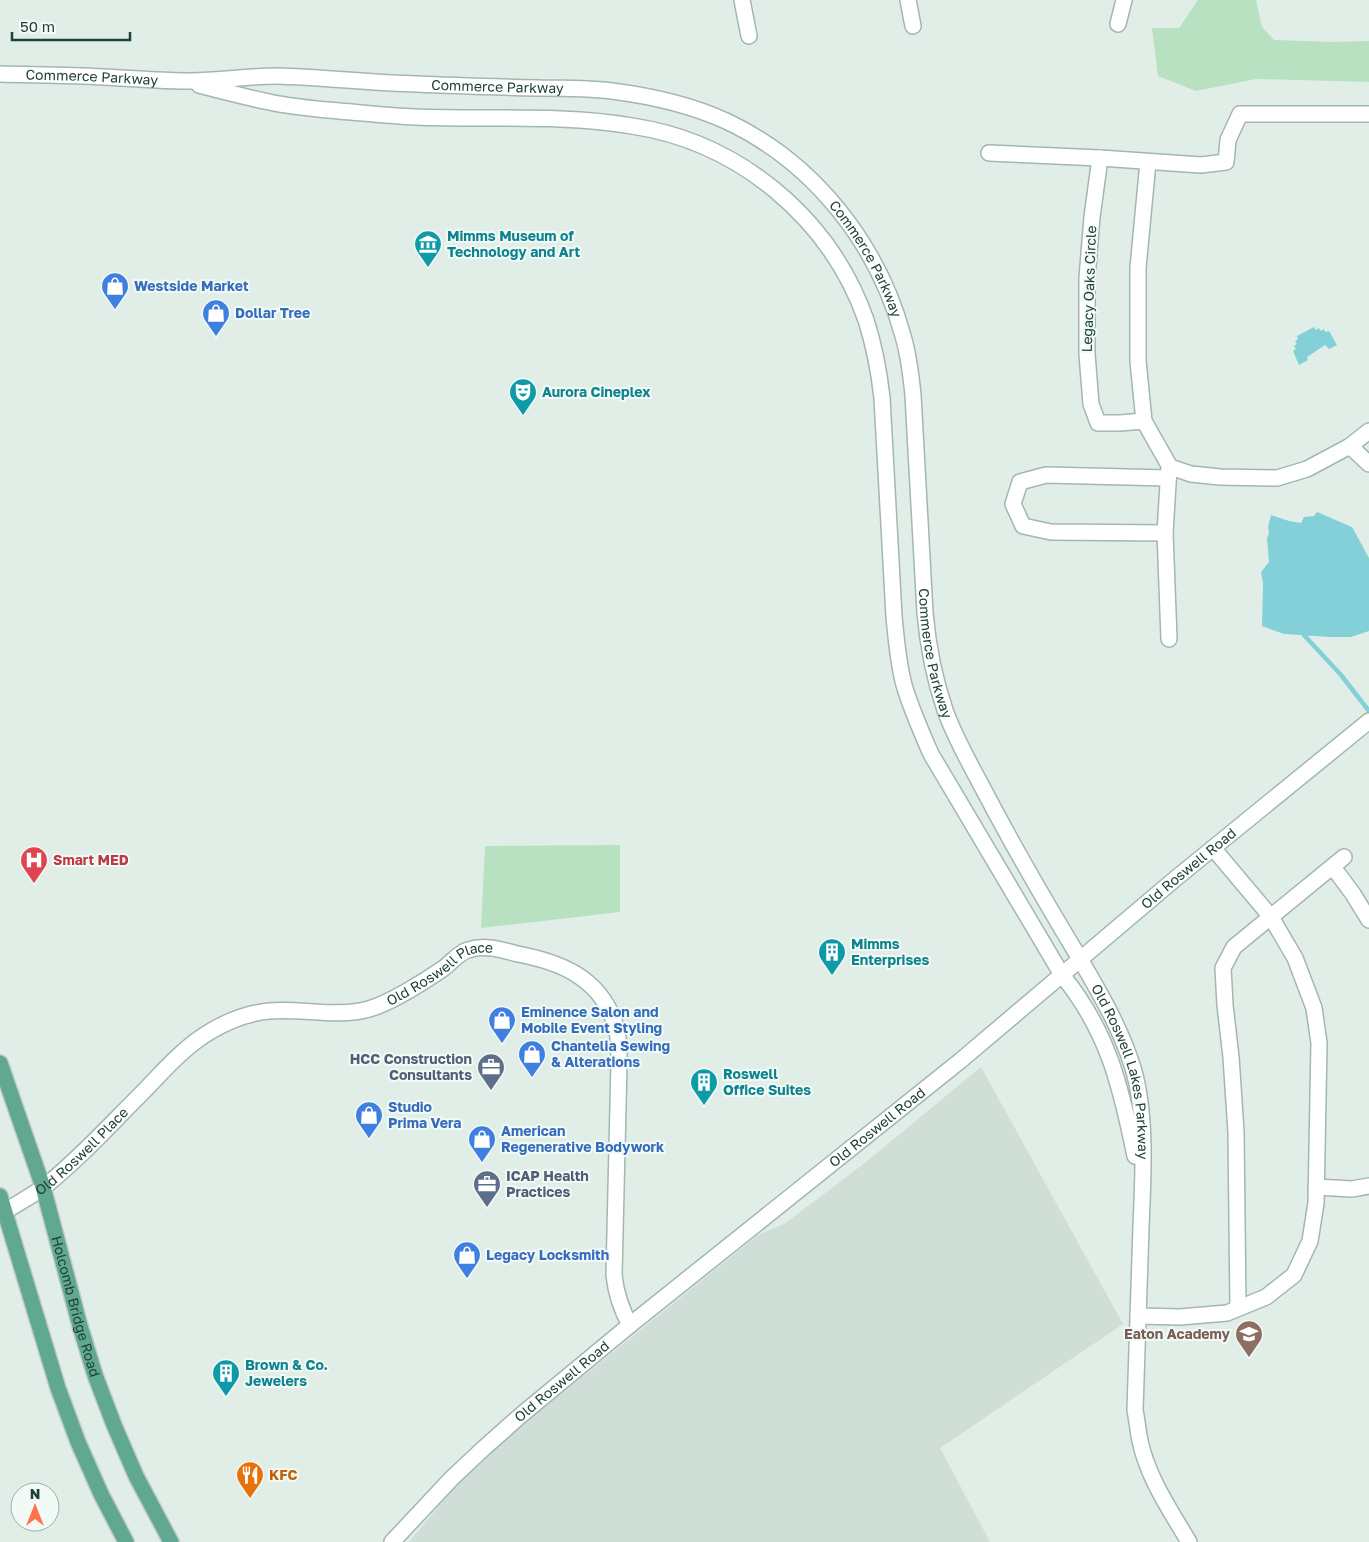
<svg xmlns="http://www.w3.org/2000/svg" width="1369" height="1542" viewBox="0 0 1369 1542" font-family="'Golos Text',sans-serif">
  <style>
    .built { fill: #cfded6 }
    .green { fill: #b8e1c1 }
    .water { fill: #83d0d9 }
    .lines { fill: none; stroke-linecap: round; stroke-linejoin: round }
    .stream { stroke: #83d0d9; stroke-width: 4.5 }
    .minor-casing { stroke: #a3b7af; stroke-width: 18 }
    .tertiary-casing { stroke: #a3b7af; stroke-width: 18 }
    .primary-casing { stroke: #c0cac7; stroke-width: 18 }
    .minor { stroke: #fff; stroke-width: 15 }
    .tertiary { stroke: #fff; stroke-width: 15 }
    .primary { stroke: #61a893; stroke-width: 15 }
    .labels { text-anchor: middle; stroke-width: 4; stroke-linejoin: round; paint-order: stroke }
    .street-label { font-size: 14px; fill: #1f4136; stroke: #f2faf6 }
    .culture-label { font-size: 14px; font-weight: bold; fill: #0d838f; stroke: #f2faf6; text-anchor: start }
    .shop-label { font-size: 14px; font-weight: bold; fill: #366cbe; stroke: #f2faf6; text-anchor: start }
    .health-label { font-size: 14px; font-weight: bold; fill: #be3a42; stroke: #f2faf6; text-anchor: start }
    .service-label { font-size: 14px; font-weight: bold; fill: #4e5e75; stroke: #f2faf6; text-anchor: end }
    .education-label { font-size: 14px; font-weight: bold; fill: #785e54; stroke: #f2faf6; text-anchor: end }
    .food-label { font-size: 14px; font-weight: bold; fill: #c56008; stroke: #f2faf6; text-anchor: start }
  </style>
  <rect width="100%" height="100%" fill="#e1eee8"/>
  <!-- built -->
  <path class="built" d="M981,1067L1123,1324L940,1448L990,1542H409L453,1489L494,1450L535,1415L758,1235L784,1224L861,1166Z"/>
  <!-- green -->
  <g class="green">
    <path d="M1198,0H1256L1262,27L1274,40L1334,42L1369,41V82L1256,79L1196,91L1158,76L1152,28H1179Z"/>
    <path d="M620,845V912L481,928L485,846Z"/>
  </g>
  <!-- water -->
  <g class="water">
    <path d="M1314,327L1316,330L1319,328L1321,331L1324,329L1325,332L1329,331L1337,345L1329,349L1325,345L1307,357L1308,360L1299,365L1293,351L1296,349L1294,346L1297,344L1295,341L1298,339L1297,336Z"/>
    <path d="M1317,512L1352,527L1369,558V631L1351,637H1331L1284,634L1262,626L1263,584L1261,572L1269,562L1267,539L1269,533L1268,527L1271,515L1289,521L1301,523L1304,517L1314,516Z"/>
  </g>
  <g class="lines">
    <!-- stream -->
    <path class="stream" d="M1304,635L1341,675L1369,711"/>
    <!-- minor casing -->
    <g class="minor-casing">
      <g id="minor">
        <path d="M742,0L749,36"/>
        <path d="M908,0L913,26"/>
        <path d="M1118,24L1124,0"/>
        <path d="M989,153L1100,158L1201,165L1226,162L1228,140L1240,114H1369"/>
        <path d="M1100,158L1092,217L1087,278V354L1091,404L1098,423H1120L1144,421"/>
        <path d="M1148,162L1138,268V361L1144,421L1170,467L1191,474L1220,477L1277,478L1307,469L1350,446L1369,431"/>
        <path d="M1350,446L1369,464"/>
        <path d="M1165,533L1051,532L1023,526L1013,504L1020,482L1046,475L1168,478"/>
        <path d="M1169,639L1165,533L1169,468"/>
        <path d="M1333,867L1353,894L1369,920"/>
        <path id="s1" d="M1080,959C1101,995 1121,1029 1133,1068C1147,1114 1143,1179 1141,1227C1139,1288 1137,1349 1135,1410C1137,1420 1138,1431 1140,1441C1148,1478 1170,1510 1189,1542"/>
        <path d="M1062,975C1108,1031 1121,1087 1135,1156"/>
        <path d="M1316,1187L1352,1189L1369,1186"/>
        <path id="s2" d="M4,1212C17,1204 31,1196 44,1187C78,1160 108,1127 139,1096C162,1073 182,1048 211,1031C228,1021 248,1013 269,1011C302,1008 337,1018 369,1009C390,1003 425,981 444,968C452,962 458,953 468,950C485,944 502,950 518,954C560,962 598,977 614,1021C619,1034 619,1049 619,1063L614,1275C616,1294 621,1309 630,1325"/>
        <path d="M1238,1308L1236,1132L1231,1057L1225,1005L1223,968L1234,947L1344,857"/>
        <path d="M1138,1316L1180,1317L1227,1313L1266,1297L1294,1275L1310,1241L1316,1203L1319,1043L1314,1008L1295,958L1271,917L1213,848"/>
      </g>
    </g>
    <!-- tertiary casing -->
    <g class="tertiary-casing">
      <g id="tertiary">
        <path id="s3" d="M0,74C34,75 69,75 103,77C130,78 157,81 184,81C215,82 245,76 276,76C323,77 370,83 417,84C458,86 500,87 541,88C565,88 588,88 612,91C651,96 691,105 726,121C814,162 878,244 903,336C909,356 911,375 913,395L925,613C928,646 934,678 945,710C956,741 973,769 988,798C1017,853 1048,906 1080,959"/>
        <path d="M199,85C222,91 245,97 269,102C292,107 316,109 339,111C364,113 389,116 415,117C487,120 561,114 632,126C739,142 830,218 866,320C874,345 879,371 882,398L894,616C896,639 898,662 904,685C911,709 921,731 931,754L1062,975"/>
        <path id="s4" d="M392,1542L452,1478L485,1447L520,1416L630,1325L960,1061L1175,879L1369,721"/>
      </g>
    </g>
    <!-- primary casing -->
    <g class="primary-casing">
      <g id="primary">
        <path id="s5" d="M0,1063L43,1187L80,1326L95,1375L114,1425L136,1476L171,1542"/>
        <path d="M0,1196L58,1388L78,1442L101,1494L126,1542"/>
      </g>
    </g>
    <!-- minor -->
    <use href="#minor" class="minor"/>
    <!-- tertiary -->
    <use href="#tertiary" class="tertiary"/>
    <!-- primary -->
    <use href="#primary" class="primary"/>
  </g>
  <!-- icons -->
  <defs>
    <g id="museum-pin" transform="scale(1.4375)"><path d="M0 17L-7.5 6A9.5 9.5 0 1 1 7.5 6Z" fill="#0f9aa8" stroke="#f2faf6"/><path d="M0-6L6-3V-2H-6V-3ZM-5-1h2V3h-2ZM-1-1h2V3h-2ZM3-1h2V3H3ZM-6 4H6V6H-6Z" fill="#fff"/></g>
    <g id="shop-pin" transform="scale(1.4375)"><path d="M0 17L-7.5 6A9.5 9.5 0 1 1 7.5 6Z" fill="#3f7fe0" stroke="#f2faf6"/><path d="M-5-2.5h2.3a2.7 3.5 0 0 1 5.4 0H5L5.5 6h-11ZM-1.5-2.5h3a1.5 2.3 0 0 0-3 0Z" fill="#fff"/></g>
    <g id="theatre-pin" transform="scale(1.4375)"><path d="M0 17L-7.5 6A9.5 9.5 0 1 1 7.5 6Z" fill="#0f9aa8" stroke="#f2faf6"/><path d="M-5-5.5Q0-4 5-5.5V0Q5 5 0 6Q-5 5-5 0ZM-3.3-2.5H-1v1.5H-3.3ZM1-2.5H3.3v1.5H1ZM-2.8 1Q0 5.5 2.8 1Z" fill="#fff"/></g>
    <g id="hospital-pin" transform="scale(1.4375)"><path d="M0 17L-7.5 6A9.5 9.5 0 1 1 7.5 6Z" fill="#e0444e" stroke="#f2faf6"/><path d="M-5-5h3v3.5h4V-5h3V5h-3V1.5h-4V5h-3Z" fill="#fff"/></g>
    <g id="building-pin" transform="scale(1.4375)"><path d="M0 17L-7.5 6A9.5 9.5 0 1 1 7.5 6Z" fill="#0f9aa8" stroke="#f2faf6"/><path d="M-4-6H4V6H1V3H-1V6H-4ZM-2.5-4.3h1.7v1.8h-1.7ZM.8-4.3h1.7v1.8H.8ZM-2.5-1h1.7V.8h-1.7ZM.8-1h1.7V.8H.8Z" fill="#fff"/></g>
    <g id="office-pin" transform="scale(1.4375)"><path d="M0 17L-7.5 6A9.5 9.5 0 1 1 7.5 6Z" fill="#5c6f8a" stroke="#f2faf6"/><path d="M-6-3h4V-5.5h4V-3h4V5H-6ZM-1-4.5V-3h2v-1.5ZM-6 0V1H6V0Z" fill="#fff"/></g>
    <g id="school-pin" transform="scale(1.4375)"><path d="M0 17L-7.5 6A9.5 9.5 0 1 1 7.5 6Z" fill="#8d6e63" stroke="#f2faf6"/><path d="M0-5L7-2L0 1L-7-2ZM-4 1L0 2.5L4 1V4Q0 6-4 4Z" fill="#fff"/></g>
    <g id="restaurant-pin" transform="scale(1.4375)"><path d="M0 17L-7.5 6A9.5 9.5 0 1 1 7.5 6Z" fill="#e8710a" stroke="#f2faf6"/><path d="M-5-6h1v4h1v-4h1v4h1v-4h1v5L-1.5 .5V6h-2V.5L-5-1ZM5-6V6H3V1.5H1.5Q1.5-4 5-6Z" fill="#fff"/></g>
  </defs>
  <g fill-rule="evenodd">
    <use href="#museum-pin" x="428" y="244"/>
    <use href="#shop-pin" x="115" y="286"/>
    <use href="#shop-pin" x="216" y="313"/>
    <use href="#theatre-pin" x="523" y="392"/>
    <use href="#hospital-pin" x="34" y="860"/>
    <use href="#building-pin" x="832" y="952"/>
    <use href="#shop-pin" x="502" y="1020"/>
    <use href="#shop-pin" x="532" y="1054"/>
    <use href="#office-pin" x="491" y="1067"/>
    <use href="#building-pin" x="704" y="1082"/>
    <use href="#shop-pin" x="369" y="1115"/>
    <use href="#shop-pin" x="482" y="1139"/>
    <use href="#office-pin" x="487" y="1184"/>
    <use href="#shop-pin" x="467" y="1255"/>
    <use href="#school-pin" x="1249" y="1334"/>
    <use href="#building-pin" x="226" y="1373"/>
    <use href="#restaurant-pin" x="250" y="1475"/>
  </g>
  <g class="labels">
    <!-- street labels -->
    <g class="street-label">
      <text dy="5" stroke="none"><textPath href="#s3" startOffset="92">Commerce Parkway</textPath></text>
      <text dy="5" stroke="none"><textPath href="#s3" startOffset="498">Commerce Parkway</textPath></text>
      <text dy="5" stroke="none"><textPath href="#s3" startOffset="932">Commerce Parkway</textPath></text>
      <text transform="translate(1089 289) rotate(-88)" y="5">Legacy Oaks Circle</text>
      <text dy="5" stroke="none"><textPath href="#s3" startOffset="1338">Commerce Parkway</textPath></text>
      <text dy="5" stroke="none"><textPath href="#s4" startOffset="1044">Old Roswell Road</textPath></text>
      <text dy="5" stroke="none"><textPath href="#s2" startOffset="519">Old Roswell Place</textPath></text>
      <text dy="5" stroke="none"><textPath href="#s1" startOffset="122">Old Roswell Lakes Parkway</textPath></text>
      <text dy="5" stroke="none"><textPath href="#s4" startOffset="639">Old Roswell Road</textPath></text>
      <text dy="5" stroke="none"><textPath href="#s2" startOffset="99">Old Roswell Place</textPath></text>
      <text dy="5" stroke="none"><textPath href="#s5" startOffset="255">Holcomb Bridge Road</textPath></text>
      <text dy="5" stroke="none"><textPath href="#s4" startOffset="234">Old Roswell Road</textPath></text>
    </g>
    <!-- culture labels -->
    <g class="culture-label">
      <text x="447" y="241">Mimms Museum of<tspan x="447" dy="16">Technology and Art</tspan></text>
      <text x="542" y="397">Aurora Cineplex</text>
      <text x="851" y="949">Mimms<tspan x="851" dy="16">Enterprises</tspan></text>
      <text x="723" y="1079">Roswell<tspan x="723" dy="16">Office Suites</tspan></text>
      <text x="245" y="1370">Brown &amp; Co.<tspan x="245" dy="16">Jewelers</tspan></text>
    </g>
    <!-- shop labels -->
    <g class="shop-label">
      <text x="134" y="291">Westside Market</text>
      <text x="235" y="318">Dollar Tree</text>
      <text x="521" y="1017">Eminence Salon and<tspan x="521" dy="16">Mobile Event Styling</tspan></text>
      <text x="551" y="1051">Chantelia Sewing<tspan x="551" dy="16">&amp; Alterations</tspan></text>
      <text x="388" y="1112">Studio<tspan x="388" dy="16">Prima Vera</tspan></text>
      <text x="501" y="1136">American<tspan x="501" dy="16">Regenerative Bodywork</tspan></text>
      <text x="486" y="1260">Legacy Locksmith</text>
    </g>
    <!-- health labels -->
    <g class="health-label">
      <text x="53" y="865">Smart MED</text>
    </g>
    <!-- service labels -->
    <g class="service-label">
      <text x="472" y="1064">HCC Construction<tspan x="472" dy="16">Consultants</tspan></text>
      <text x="506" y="1181" text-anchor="start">ICAP Health<tspan x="506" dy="16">Practices</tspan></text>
    </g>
    <!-- education labels -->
    <g class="education-label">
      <text x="1230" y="1339">Eaton Academy</text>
    </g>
    <!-- food labels -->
    <g class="food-label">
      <text x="269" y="1480">KFC</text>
    </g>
  </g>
  <!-- north arrow -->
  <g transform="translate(35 1507)"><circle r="24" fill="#f2faf6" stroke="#9eb0a9"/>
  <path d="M0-4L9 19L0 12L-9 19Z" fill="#ff724e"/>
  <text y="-8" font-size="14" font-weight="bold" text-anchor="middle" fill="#1f4136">N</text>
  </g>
  <!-- scale -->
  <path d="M12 32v8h118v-8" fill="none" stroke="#1f4136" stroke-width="2.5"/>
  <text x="20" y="32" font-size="15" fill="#1f4136" stroke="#f2faf6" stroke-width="4" paint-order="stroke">50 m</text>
</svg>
